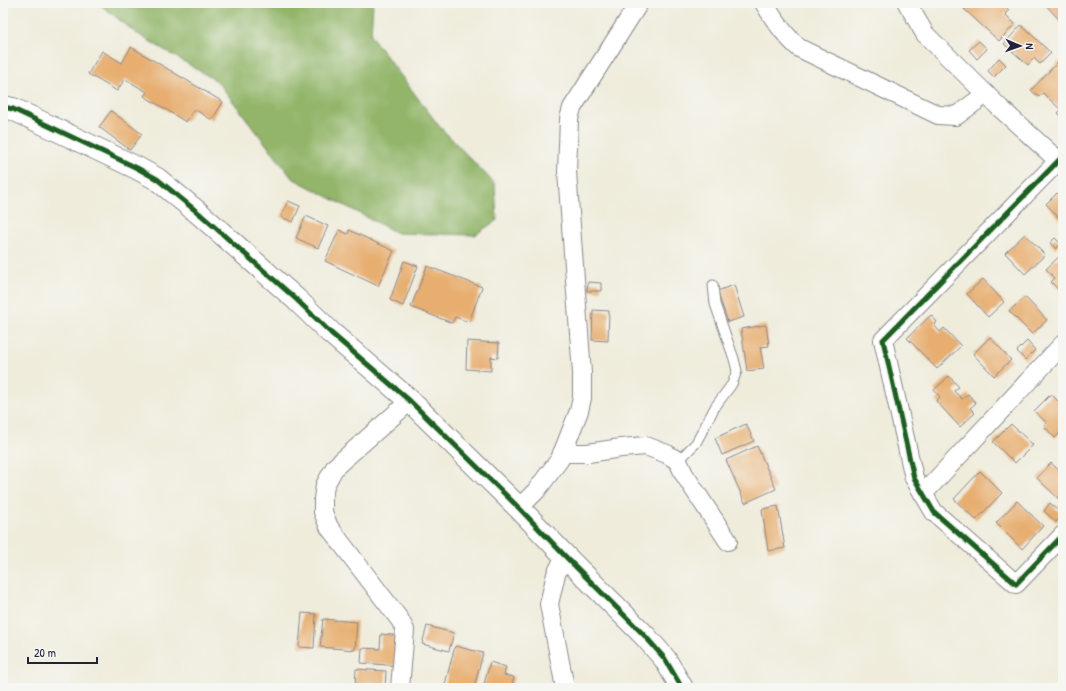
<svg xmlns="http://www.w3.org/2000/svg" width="1066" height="691" viewBox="0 0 1066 691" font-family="'Patrick Hand',sans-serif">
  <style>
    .forest { fill: #92b569; stroke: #5a6c52 }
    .building { fill: #e7ae70 }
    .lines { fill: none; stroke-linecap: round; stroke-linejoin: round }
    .lane-casing { stroke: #88878b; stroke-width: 11 }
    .street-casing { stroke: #88878b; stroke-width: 20 }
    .secondary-casing { stroke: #88878b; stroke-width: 24 }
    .lane { stroke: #fff; stroke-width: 9 }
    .street { stroke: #fff; stroke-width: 18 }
    .secondary { stroke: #fff; stroke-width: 22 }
    .cycleway-casing { stroke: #f6f6f2; stroke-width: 8 }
    .cycleway { stroke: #1b5e20; stroke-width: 5 }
  </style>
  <rect width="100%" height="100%" fill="#f6f6f2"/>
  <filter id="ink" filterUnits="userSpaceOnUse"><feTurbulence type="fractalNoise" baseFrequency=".025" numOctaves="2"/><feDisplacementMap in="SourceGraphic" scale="8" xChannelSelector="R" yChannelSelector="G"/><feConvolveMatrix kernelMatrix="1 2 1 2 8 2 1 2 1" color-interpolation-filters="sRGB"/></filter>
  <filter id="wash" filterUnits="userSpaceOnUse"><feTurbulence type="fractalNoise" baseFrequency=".012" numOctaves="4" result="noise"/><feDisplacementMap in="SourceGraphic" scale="16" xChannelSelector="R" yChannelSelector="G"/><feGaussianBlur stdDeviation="0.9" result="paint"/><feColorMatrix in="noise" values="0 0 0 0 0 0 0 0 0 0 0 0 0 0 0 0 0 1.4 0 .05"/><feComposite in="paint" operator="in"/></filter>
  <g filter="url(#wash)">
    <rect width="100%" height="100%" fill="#efecdb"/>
    <!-- forest -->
    <path class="forest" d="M98,3H373L371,36L439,126L495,184L497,220L475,235L397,233L292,178L218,82L136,33Z"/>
    <g id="blocks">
      <!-- building -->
      <g class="building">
        <path d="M969,3H1002L1009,10L1005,14L1015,24L999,41L964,9Z"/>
        <path d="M1044,3H1063V24Z"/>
        <path d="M1021,25L1051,53L1040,64L1034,58L1028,65L1004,44Z"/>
        <path d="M979,41L987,49L977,59L969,50Z"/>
        <path d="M131,47L223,102L212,120L194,109L186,122L144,96L147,92L125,79L117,91L88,74L102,51L122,63Z"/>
        <path d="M999,58L1006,65L994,77L988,71Z"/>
        <path d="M1059,61L1063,65V71L1060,74L1063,77V118L1058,113L1061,110L1043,93L1039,97L1031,90Z"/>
        <path d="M111,111L142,134L130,150L99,127Z"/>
        <path d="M1057,193L1061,197L1063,196V222L1046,204Z"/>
        <path d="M288,201L300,206L293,222L281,217Z"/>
        <path d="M306,216L328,226L318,248L296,238Z"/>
        <path d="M339,230L348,234L349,230L394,251L378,286L325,261Z"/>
        <path d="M1025,234L1045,255L1025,274L1005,253Z"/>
        <path d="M1055,238L1061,244L1056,249L1050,243Z"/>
        <path d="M1063,253V294L1051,282L1055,278L1046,269Z"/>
        <path d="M404,261L418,266L403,306L390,300Z"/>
        <path d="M427,266L482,287L469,322L455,317L452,323L411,307Z"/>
        <path d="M983,279L1004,302L988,317L967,294Z"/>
        <path d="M588,282L601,283V291H587Z"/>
        <path d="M734,285L744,317L728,322L717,291Z"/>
        <path d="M1025,297L1047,320L1032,334L1009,311Z"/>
        <path d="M593,310L609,311L608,341L592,340Z"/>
        <path d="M931,315L937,322L934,325L940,332L944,328L961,346L937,369L907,338Z"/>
        <path d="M766,325L769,346L760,347L764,369L747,371L741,329Z"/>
        <path d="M990,337L1011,360L994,376L973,354Z"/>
        <path d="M467,341L499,343L498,358L491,357V371L466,369Z"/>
        <path d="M1027,341L1035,350L1025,360L1017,351Z"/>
        <path d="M949,376L959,387L954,391L962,399L968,394L976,403L970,408L975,413L960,427L936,401L940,397L934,390Z"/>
        <path d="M1051,394L1063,406V430L1055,438L1044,426L1047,423L1034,411Z"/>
        <path d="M746,424L754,441L722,455L715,438Z"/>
        <path d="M1011,424L1033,445L1015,463L993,442Z"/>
        <path d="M757,446L776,489L745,503L726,460Z"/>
        <path d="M1051,463L1063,474V503L1037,478Z"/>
        <path d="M980,471L1002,493L976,520L954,499Z"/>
        <path d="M1017,501L1043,526L1022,549L996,523Z"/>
        <path d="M1050,503L1063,515L1056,522L1044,511Z"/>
        <path d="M778,506L785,548L768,551L762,509Z"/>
        <path d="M302,613L316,614L314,648L299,647Z"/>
        <path d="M323,619L357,622L355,650L320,647Z"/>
        <path d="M427,626L454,633L449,651L422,644Z"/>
        <path d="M381,634L402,636L400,666L361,663L362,648L380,649Z"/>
        <path d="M455,646L483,653L474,688H444Z"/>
        <path d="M490,662L506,667L504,675L514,677L511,688H483Z"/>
        <path d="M356,669L386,671L385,688H355Z"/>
        <path d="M405,685L426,686L425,688H405Z"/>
      </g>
    </g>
  </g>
  <g filter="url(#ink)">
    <use href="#blocks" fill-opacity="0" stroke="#88878b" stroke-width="1"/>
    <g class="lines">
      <!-- lane casing -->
      <g class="lane-casing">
        <path id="lane" d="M678,461L696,443L715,407L732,384L737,371L734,359L715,304L713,285"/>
      </g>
      <!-- street casing -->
      <g class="street-casing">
        <g id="street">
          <path d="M764,3C774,20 784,35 799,48L938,115L956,116L986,94"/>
          <path d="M907,3L925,34L1000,108L1063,165"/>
          <path d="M1063,156L883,340L914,478L934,512L1016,584L1063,535"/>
          <path d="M562,453H588L621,448L646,446L667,454L678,461L684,474L728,541"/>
          <path d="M923,494L1063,344"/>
          <path d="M519,508L536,491L560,459L579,411L582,398V373L567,172L569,119L572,108L639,3"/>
          <path d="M400,688L405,630L400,620L329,527L323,512V499L325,485L335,467L410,401"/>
          <path d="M565,688L549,604L556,574L565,556"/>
        </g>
      </g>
      <!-- secondary casing -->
      <g class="secondary-casing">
        <path id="secondary" d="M3,107L13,109L137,168L157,179L201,215L297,300L331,333L410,401L519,508L565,556L645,636L665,659L682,688"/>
      </g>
      <!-- lane -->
      <use href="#lane" class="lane"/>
      <!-- street -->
      <use href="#street" class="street"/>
      <!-- secondary -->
      <use href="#secondary" class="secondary"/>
      <!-- cycleway casing -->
      <g class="cycleway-casing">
        <g id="cycleway">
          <path d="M3,107L13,109L137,168L157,179L201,215L297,300L331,333L410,401L519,508L565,556L645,636L665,659L682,688"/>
          <path d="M1063,156L883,340L914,478L934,512L1016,584L1063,535"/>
        </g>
      </g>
      <!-- cycleway -->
      <use href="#cycleway" class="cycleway"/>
    </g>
  </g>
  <!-- margin -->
  <rect width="1066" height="691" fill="none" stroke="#f6f6f2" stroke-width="16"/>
  <!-- north arrow -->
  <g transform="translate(1020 46) rotate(92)" stroke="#f6f6f2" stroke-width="3" paint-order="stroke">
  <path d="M0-3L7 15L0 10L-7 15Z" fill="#22223b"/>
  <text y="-6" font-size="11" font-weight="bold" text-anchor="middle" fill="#22223b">N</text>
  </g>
  <!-- scale -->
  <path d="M28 657v6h69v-6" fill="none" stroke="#22223b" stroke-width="2"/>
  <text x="34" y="657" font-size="12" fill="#22223b" stroke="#f6f6f2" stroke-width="3" paint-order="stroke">20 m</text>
</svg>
